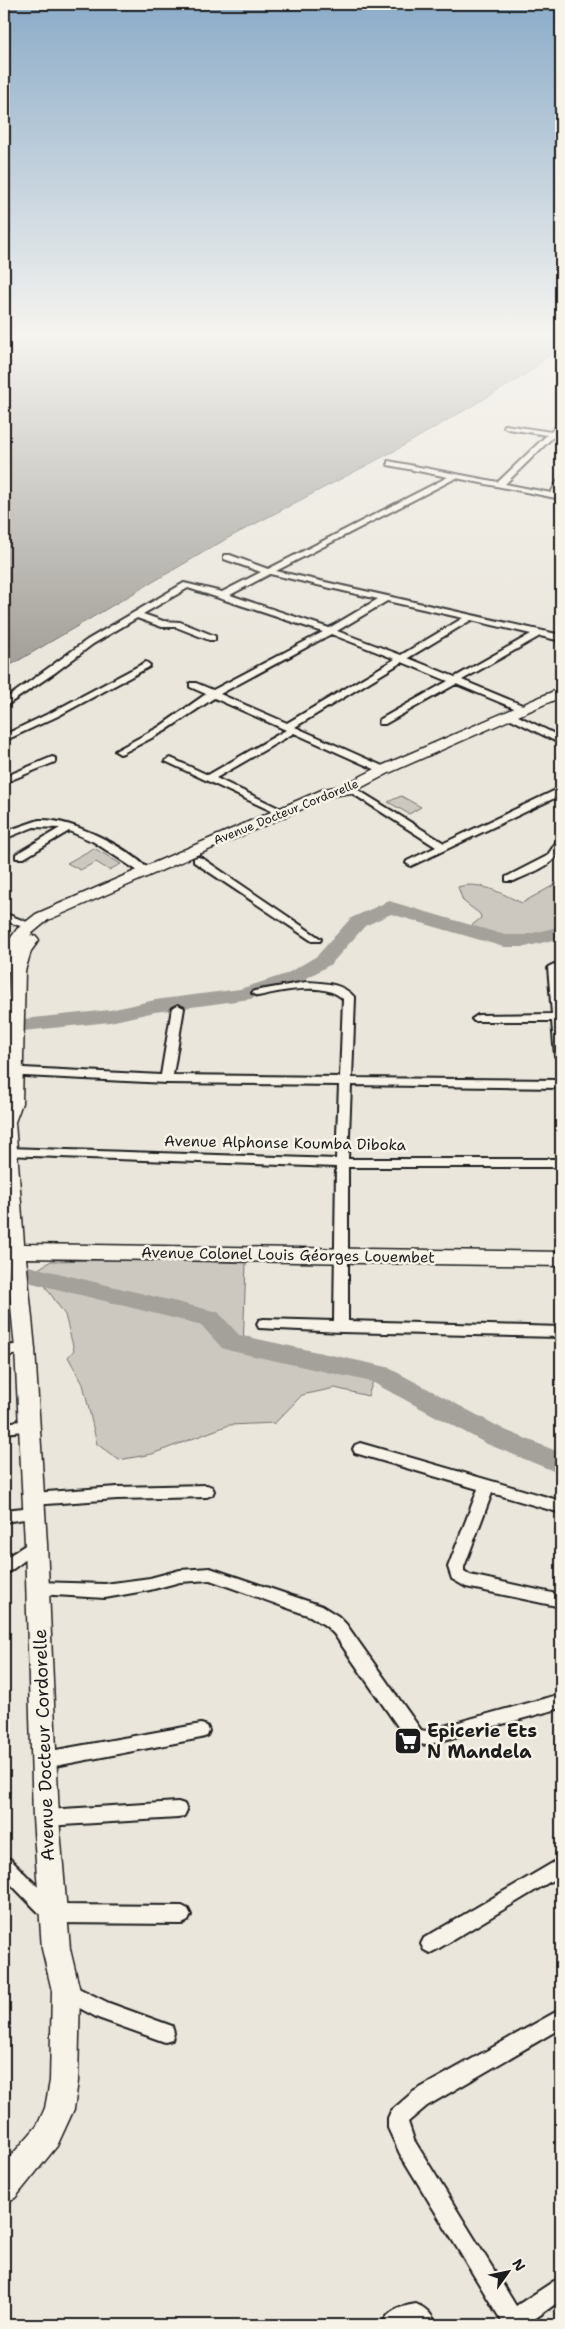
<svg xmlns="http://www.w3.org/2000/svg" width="565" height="2329" viewBox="0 0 565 2329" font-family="'Shantell Sans',sans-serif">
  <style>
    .green { fill: #ccc8c0; stroke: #74726e }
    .water { fill: #a3a19a; stroke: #6d6c68 }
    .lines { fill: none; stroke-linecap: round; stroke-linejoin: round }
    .river { fill: #a3a19a; fill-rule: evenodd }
    .street-casing { stroke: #1c1c1c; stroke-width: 4 }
    .secondary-casing { stroke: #1c1c1c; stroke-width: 3 }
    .street { fill: #f7f3e8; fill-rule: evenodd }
    .secondary { fill: #f7f3e8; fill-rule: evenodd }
    .labels { text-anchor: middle; stroke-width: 5; stroke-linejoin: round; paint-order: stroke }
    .far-street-label { font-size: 12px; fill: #1c1c1c; stroke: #f7f3e8 }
    .street-label { font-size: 15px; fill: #1c1c1c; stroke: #f7f3e8 }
    .near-poi-label { font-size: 18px; font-weight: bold; fill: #1c1c1c; stroke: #f7f3e8; text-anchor: start }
    .near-street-label { font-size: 18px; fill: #1c1c1c; stroke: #f7f3e8 }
  </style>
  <rect width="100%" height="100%" fill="#eae6dc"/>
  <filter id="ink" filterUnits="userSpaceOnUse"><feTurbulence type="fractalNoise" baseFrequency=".02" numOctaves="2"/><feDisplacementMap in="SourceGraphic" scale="10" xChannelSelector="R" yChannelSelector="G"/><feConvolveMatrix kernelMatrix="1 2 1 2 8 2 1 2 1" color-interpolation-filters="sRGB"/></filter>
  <g filter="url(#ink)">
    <!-- green -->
    <g class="green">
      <path d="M401,796L421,807L409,814L388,802Z"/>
      <path d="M94,848L121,864L109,870L96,862L80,870L67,863Z"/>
      <path d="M561,881V928C530,936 500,943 471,926L481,918L480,914L463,901L458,887C480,880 502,894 522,903Z"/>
      <path d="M148,1259L246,1263L243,1349L316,1362L373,1381L368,1396L335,1388L302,1395L275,1423L229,1425L152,1454L119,1460L97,1444L83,1384L68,1357L74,1350L65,1315L35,1271L51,1261Z"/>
    </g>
    <!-- water -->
    <path class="water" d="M4,333H561V349L555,351L522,377L396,450L228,538L4,669Z"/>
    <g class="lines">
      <!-- river -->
      <g class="river">
        <path d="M389,901L505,935H525L561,926V938L525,947H504L391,914L365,926L331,964L300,982L250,999L155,1012L110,1022L4,1033V1021L110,1010L155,1000L240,989L286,974L317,956L351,918Z"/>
        <path d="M4,1260L218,1312L239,1335L387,1367L505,1430L561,1453V1474L487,1444L372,1382L231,1351L222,1348L201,1325L4,1276Z"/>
      </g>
      <!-- street casing -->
      <g class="street-casing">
        <g id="street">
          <path d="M561,372V381L555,376Z"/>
          <path d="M558,424H561V430L558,433H561V437L554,436L505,484L551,493L558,480H561V488L558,494L561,495V499L456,478L276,571L561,635V641L540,636L462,680L527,707V711H521L456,684L385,724H379V720L448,681L402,662L295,727L387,768V772H381L294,733L216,778L287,812L286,814H278L165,761L170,758L173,759L208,775L286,730L214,698L165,731L123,753L120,754L115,751L159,727L206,694L190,687V683H196L213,690L323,632L188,588L143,614L163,621L180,622L215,636V640H209L176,627H162L137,618L93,644L56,672L4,707V700L87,640L184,583L222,592L261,572L224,559V555H230L268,569L448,477L388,465V461L498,482L547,435L508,429L504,427L505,425L551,432ZM270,574L378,599L329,628L230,595ZM387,601L463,618L401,655L337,631ZM471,620L531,634L455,677L408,658ZM331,634L395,659L287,723L220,694Z"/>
          <path d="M146,662L150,665L149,667L58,716L4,741V735L52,712Z"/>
          <path d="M510,712L561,737V744L507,717V713Z"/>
          <path d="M52,757L55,758V762L4,783V777Z"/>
          <path d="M350,785L444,843L558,789L561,788V795L411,866L406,863L407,861L436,847L347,790L345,788Z"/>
          <path d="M39,820C70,818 130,848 150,871L145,874L141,873L94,842L69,831L24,858H16V854L60,828L34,827L4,839V832Z"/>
          <path d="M561,840C563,864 532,872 514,881H506V877L547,856L557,841Z"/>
          <path d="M198,857L202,858L321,939L320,941H312L194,862V858Z"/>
          <path d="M4,913L32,924L33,926L28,929L4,920Z"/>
          <path d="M554,964L560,967L561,1060L555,1056L552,1021H474L472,1019L478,1015L552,1014L548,967Z"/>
          <path d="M306,982C324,983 343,983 355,998L352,1078L561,1080V1088L351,1085L348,1159H561V1167H348V1321L561,1327V1337L341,1332L259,1328L257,1324L259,1320L264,1319L334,1321L336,1167L4,1155V1149L8,1148L336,1159L339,1085L166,1083L4,1075V1067L161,1075L172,1008L178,1005L184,1008L173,1075L340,1077L343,999C326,981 280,991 258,996L252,993L254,991Z"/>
          <path d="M25,1344L30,1345L32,1349L30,1353L4,1356V1346Z"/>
          <path d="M29,1420L34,1422L36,1426L34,1430L4,1433V1423Z"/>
          <path d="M360,1443L561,1501V1513L492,1493L464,1567V1571L470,1575L561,1595V1607L466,1587L452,1579L448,1567L478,1489L355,1453L353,1449L355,1445Z"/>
          <path d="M207,1485L212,1487L214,1491L212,1495L207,1497L117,1499L32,1505L27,1503L25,1499L27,1495L32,1493L117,1487Z"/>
          <path d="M33,1507L38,1509L41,1513L38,1517L4,1522V1510Z"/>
          <path d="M36,1538L41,1540L44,1544L41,1548L9,1572L4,1573V1559Z"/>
          <path d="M210,1568L322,1606L338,1616L346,1624L421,1730L426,1731L561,1694V1708L426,1745C415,1744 411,1742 403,1734L334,1634L326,1626L310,1616L210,1580L180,1582L150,1590L105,1598L37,1594L31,1593L29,1588L31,1583L37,1582L105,1584L150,1578L180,1570Z"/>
          <path d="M201,1724L207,1726L209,1731L207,1736L201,1738L45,1768L39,1765L37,1760L39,1755L45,1752Z"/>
          <path d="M178,1802L184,1804L187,1810L184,1816L178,1818L46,1826L40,1824L37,1818L40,1812L46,1810Z"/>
          <path d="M4,1857L10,1859L56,1905L182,1906L188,1909L191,1915L188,1921L182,1924L52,1923L46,1920L4,1877Z"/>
          <path d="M561,1858V1875L436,1950L430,1953L424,1950L421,1944L424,1938Z"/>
          <path d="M66,1982L109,2003L172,2026L174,2033L172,2040L165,2042L98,2018L59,1997L57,1991L59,1985Z"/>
          <path d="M561,2009V2028L427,2106L408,2122L414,2140L516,2306L554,2281L561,2278V2300L526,2325H504L400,2154L388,2128V2118L391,2111L413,2092Z"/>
          <path d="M416,2304C426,2308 433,2315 436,2325H382C387,2311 402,2306 416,2304Z"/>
        </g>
      </g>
      <!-- secondary casing -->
      <g class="secondary-casing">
        <path id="secondary" d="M561,688V697L389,773L351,793L332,796L48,920L30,935L37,937L39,940L31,951L25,971L22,1103L15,1122L24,1244L561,1252V1266L26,1258L35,1349L47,1544L59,1818L70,1949L80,1991L78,2081L74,2109L57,2146L15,2198L4,2202V2164L37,2126L45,2108L50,2081L52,1991L42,1949L33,1818L25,1544L15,1349L4,1233V1104L9,971L4,972V948L17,929L36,914L324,789L342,786L379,767Z"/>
      </g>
      <!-- street -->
      <use href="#street" class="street"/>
      <!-- secondary -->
      <use href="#secondary" class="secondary"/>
    </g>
  </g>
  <!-- sky -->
  <linearGradient id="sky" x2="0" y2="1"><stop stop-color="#8cacc9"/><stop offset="0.51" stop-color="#f6f4ef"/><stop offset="1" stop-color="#f6f4ef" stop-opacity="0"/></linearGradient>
  <rect width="565" height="659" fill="url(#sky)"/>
  <!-- icons -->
  <defs>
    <g id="supermarket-square" transform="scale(1.4375)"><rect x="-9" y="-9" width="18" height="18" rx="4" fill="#1c1c1c" stroke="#f7f3e8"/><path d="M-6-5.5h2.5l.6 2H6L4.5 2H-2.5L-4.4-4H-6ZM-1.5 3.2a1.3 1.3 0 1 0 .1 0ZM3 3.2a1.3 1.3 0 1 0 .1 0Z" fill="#fff"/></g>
  </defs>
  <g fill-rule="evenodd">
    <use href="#supermarket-square" x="408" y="1741"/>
  </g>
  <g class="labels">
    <!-- far-street labels -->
    <g class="far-street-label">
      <text transform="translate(286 812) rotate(-22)" y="4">Avenue Docteur Cordorelle</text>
    </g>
    <!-- street labels -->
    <g class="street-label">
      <text transform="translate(285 1143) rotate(1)" y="5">Avenue Alphonse Koumba Diboka</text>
      <text transform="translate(288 1255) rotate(1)" y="5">Avenue Colonel Louis Géorges Louembet</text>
    </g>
    <!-- near-poi labels -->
    <g class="near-poi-label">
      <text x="427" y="1737">Epicerie Ets<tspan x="427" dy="21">N Mandela</tspan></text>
    </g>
    <!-- near-street labels -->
    <g class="near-street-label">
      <text transform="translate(44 1745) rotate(-92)" y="6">Avenue Docteur Cordorelle</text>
    </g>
  </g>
  <!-- margin -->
  <rect width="565" height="2329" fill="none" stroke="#f7f3e8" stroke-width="20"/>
  <rect x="10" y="10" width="545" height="2309" fill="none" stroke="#1c1c1c" stroke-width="2" filter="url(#ink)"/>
  <!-- north arrow -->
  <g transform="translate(508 2272) rotate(57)" stroke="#f7f3e8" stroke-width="4" paint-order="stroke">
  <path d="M0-4L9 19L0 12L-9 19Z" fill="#1c1c1c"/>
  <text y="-8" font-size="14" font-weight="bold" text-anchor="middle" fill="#1c1c1c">N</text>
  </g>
</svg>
